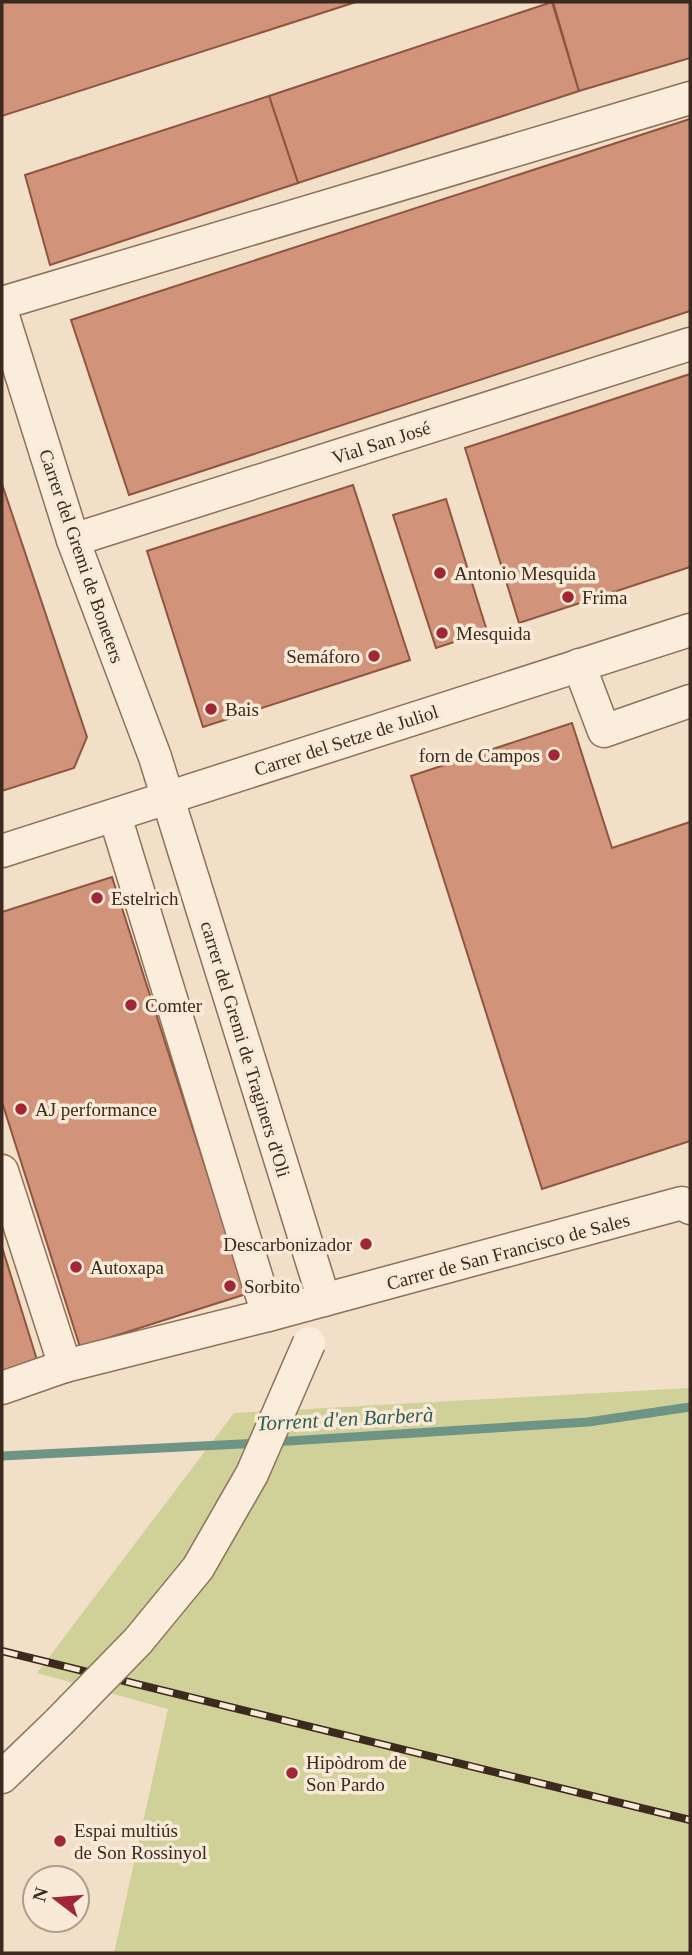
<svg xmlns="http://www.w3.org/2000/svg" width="692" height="1955" viewBox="0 0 692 1955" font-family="Georgia,serif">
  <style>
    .green { fill: #d0d099 }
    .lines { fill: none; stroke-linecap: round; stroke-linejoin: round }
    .stream { stroke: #6e9486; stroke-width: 9 }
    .building { fill: #d1947b; stroke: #8f553f; stroke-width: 2 }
    .minor-casing { stroke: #8e705b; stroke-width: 35 }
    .minor { stroke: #fbeddb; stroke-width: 32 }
    .rail-casing { stroke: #3d2a1f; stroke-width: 8 }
    .rail { stroke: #f8ead7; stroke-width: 5; stroke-dasharray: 16; stroke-linecap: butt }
    .minor-bridge-casing { stroke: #8e705b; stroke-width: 35; stroke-linecap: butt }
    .minor-bridge { stroke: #fbeddb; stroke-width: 32 }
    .poi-dot { fill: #a12736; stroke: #f8ead7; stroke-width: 2.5 }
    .labels { text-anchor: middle; stroke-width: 7; stroke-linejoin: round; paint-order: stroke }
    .street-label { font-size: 19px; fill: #3d2a1f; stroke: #f8ead7 }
    .poi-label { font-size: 19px; fill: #3d2a1f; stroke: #f8ead7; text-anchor: start }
    .water-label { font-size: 21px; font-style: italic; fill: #2e5e55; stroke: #f8ead7 }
  </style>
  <rect width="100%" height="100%" fill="#f1dfc7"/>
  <!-- green -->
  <path class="green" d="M690,1388V1953H114L168,1709L37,1673L234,1413Z"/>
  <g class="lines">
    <!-- stream -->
    <g class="stream">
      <path d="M273,1442L588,1422L690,1407"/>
      <path d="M2,1456L259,1443"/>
    </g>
  </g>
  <!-- building -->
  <g class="building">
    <path d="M2,2H356L2,116Z"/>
    <path d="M552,2L579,91L298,183L269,96Z"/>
    <path d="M553,2H690V58L579,91Z"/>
    <path d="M269,96L298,183L50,265L25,175Z"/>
    <path d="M690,119V311L129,495L71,320Z"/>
    <path d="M690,374V567L519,623L465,448Z"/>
    <path d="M2,484L87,737L74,768L2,791Z"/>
    <path d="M353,485L410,660L203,727L147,551Z"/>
    <path d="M446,499L487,631L436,648L393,515Z"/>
    <path d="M572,723L612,848L690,822V1141L542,1189L411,776Z"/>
    <path d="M112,877L246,1294L80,1347L2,1102V912Z"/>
    <path d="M2,1247L37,1360L2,1371Z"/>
  </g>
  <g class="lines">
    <!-- minor casing -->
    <g class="minor-casing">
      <g id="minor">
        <path d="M2,303L690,98"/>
        <path d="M2,313L73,540L155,757L324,1300"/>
        <path d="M73,540L690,344"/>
        <path d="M579,665L604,731L690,701"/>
        <path d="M115,816L268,1315L682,1203L690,1208"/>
        <path d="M2,851L690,630"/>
        <path d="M2,1171L65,1366"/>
        <path d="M2,1388L65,1366L268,1315"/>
        <path d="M2,1777L59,1722"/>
      </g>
    </g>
    <!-- minor -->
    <use href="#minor" class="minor"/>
    <!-- rail casing -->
    <g class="rail-casing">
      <path id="rail" d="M2,1651L690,1820"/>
    </g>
    <!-- rail -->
    <use href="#rail" class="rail"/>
    <!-- minor-bridge casing -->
    <g class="minor-bridge-casing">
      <path id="minor-bridge" d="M59,1722L138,1641L198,1568L252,1474L309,1343"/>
    </g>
    <!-- minor-bridge -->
    <use href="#minor-bridge" class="minor-bridge"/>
  </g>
  <!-- markers -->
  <g class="poi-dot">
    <circle cx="440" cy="573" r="7"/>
    <circle cx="568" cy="597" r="7"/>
    <circle cx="442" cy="633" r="7"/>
    <circle cx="374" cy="656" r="7"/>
    <circle cx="211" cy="709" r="7"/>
    <circle cx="554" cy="755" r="7"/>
    <circle cx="97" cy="898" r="7"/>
    <circle cx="131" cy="1005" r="7"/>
    <circle cx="21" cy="1109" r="7"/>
    <circle cx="366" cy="1244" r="7"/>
    <circle cx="76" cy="1267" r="7"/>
    <circle cx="230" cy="1286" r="7"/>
    <circle cx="292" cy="1773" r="7"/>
    <circle cx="60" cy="1841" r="7"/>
  </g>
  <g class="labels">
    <!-- street labels -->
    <g class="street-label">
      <text transform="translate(381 442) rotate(-18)" y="7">Vial San José</text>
      <text transform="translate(82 556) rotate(71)" y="7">Carrer del Gremi de Boneters</text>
      <text transform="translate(346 740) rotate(-18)" y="7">Carrer del Setze de Juliol</text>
      <text transform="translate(246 1049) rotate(73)" y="7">carrer del Gremi de Traginers d'Oli</text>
      <text transform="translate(508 1251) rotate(-15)" y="7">Carrer de San Francisco de Sales</text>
    </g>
    <!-- poi labels -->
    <g class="poi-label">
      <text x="454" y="580">Antonio Mesquida</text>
      <text x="582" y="604">Frima</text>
      <text x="456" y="640">Mesquida</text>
      <text x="360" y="663" text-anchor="end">Semáforo</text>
      <text x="225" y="716">Bais</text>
      <text x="540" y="762" text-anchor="end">forn de Campos</text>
      <text x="111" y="905">Estelrich</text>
      <text x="145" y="1012">Comter</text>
      <text x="35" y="1116">AJ performance</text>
      <text x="352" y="1251" text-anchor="end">Descarbonizador</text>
      <text x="90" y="1274">Autoxapa</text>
      <text x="244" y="1293">Sorbito</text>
      <text x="306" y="1769">Hipòdrom de<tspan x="306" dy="22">Son Pardo</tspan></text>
      <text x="74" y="1837">Espai multiús<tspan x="74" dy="22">de Son Rossinyol</tspan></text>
    </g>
    <!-- water labels -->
    <g class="water-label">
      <text transform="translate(345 1419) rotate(-3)" y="7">Torrent d'en Barberà</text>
    </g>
  </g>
  <!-- border -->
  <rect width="692" height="1955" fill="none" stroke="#3d2a1f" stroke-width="7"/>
  <!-- north arrow -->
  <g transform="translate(56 1899) rotate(286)"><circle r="33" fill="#f8ead7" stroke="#ad9d8d" stroke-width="2"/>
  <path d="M0-5L12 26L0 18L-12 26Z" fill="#a12736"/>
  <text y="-10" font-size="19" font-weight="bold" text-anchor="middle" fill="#3d2a1f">N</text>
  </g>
</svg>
